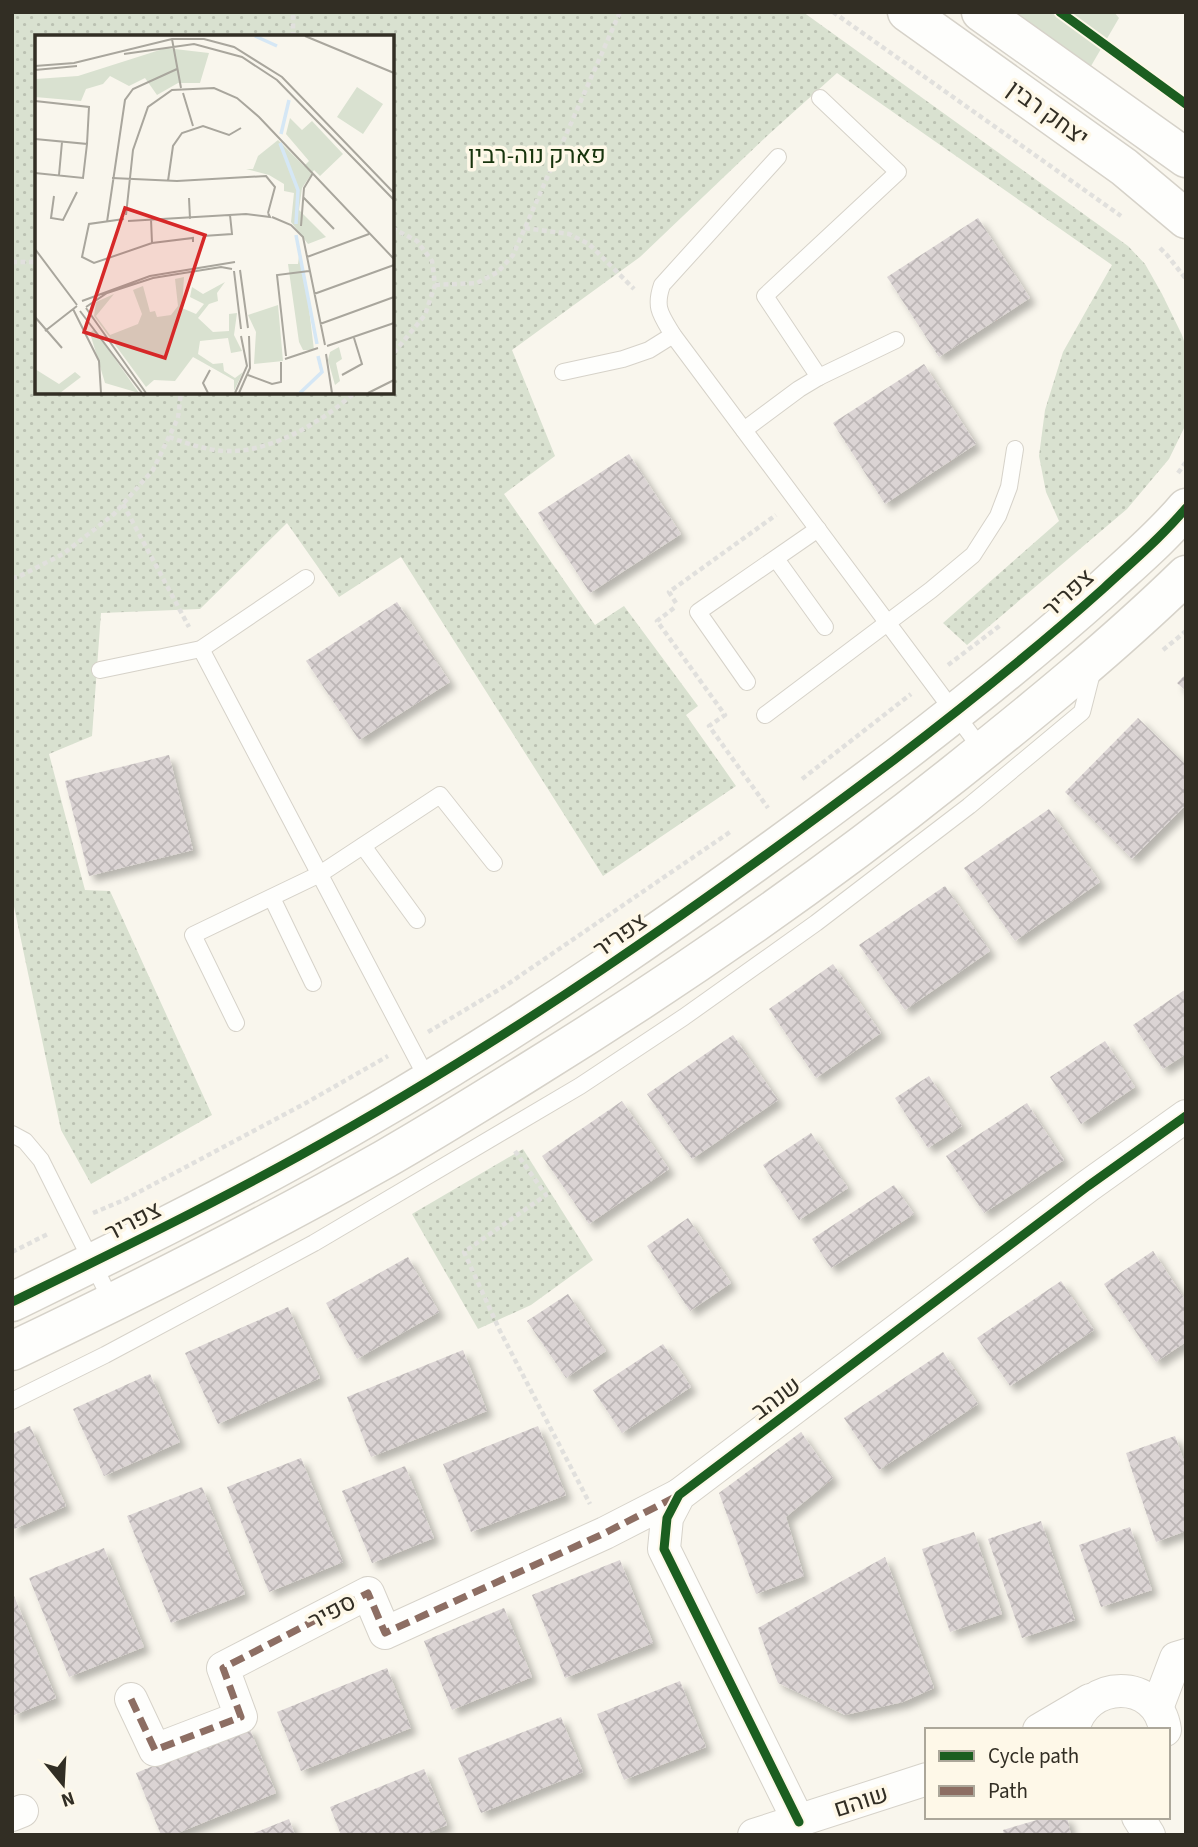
<svg xmlns="http://www.w3.org/2000/svg" width="1198" height="1847" viewBox="0 0 1198 1847" font-family="'Source Sans 3',Heebo,sans-serif">
  <style>
    .grass { fill: #d9e1d0 }
    .park { fill: url(#park-dots); fill-rule: evenodd }
    .building { fill: url(#building-cross-hatch); filter: url(#shadow) }
    .lines { fill: none; stroke-linecap: round; stroke-linejoin: round }
    .service-casing { stroke: #d6d2c9; stroke-width: 18 }
    .minor-casing { stroke: #d6d2c9; stroke-width: 34 }
    .tertiary-casing { stroke: #d6d2c9; stroke-width: 41 }
    .path { stroke: #e1e0dd; stroke-width: 4.5; stroke-dasharray: 5 3.5; stroke-linecap: butt }
    .service { stroke: #fefefc; stroke-width: 16 }
    .minor { stroke: #fefefc; stroke-width: 32 }
    .tertiary { stroke: #fefefc; stroke-width: 38 }
    .quiet { stroke: #8d6e63; stroke-width: 7; stroke-dasharray: 14 7; stroke-linecap: butt }
    .cycleway-casing { stroke: #fef8e8; stroke-width: 13 }
    .cycleway { stroke: #1b5e20; stroke-width: 9 }
    .labels { text-anchor: middle; stroke-width: 7; stroke-linejoin: round; paint-order: stroke }
    .street-label { font-size: 24px; fill: #322e24; stroke: #fef8e8 }
    .park-label { font-size: 24px; fill: #16330c; stroke: #fef8e8 }
    .inset-river { fill: none; stroke: #d5e7f5; stroke-width: 3.5 }
    .inset-road { fill: none; stroke: #a9a69d; stroke-width: 2 }
    .view { fill: #d62828; fill-opacity: 0.15; stroke: #d62828; stroke-width: 3.5 }
    .inset-edge { fill: none; stroke: #322e24; stroke-width: 3.5 }
  </style>
  <defs>
    <pattern id="park-dots" width="8" height="8" patternUnits="userSpaceOnUse" patternTransform="scale(1.75)"><rect width="8" height="8" fill="#d9e1d0"/><path d="M2 2h.1M6 6h.1" fill="none" stroke="#bbc1b2" stroke-width="1.8" stroke-linecap="round"/></pattern>
    <pattern id="building-cross-hatch" width="8" height="8" patternUnits="userSpaceOnUse" patternTransform="scale(1.75)"><rect width="8" height="8" fill="#dbd4d4"/><path d="M0 0l8 8M0 8l8-8" fill="none" stroke="#bcb6b6"/></pattern>
    <filter id="shadow"><feDropShadow dx="6" dy="6" stdDeviation="3.5" flood-color="#0004"/></filter>
  </defs>
  <rect width="100%" height="100%" fill="#f9f6ed"/>
  <!-- grass -->
  <path class="grass" d="M996,12H1114L1119,18L1084,78Z"/>
  <!-- park -->
  <g class="park">
    <path d="M12,12H803L1128,246L1145,264L1162,294L1182,335L1186,347V424L1169,459L1127,509L967,645L943,623L1059,521L1046,492L1039,456L1045,410L1063,352L1112,265L837,73L768,135L640,257L512,350L555,456L504,494L595,625L624,606L698,706L686,715L736,786L603,876L401,557L339,597L287,523L200,609L101,613L92,736L49,754L85,890L110,891L212,1115L91,1184L61,1130L12,897ZM37,37H392V392H37Z"/>
    <path d="M523,1149L593,1260L531,1305L478,1329L412,1214Z"/>
  </g>
  <!-- building -->
  <g class="building">
    <path d="M978,218L1030,298L939,357L887,277Z"/>
    <path d="M924,364L976,444L885,504L833,423Z"/>
    <path d="M629,454L681,534L590,593L538,513Z"/>
    <path d="M397,602L450,682L359,740L306,661Z"/>
    <path d="M1186,674V691L1177,683Z"/>
    <path d="M1138,718L1186,765V805L1132,859L1065,792Z"/>
    <path d="M169,755L193,850L89,876L65,781Z"/>
    <path d="M1049,809L1100,882L1015,941L964,868Z"/>
    <path d="M945,886L990,951L905,1010L859,945Z"/>
    <path d="M833,964L881,1033L816,1078L769,1009Z"/>
    <path d="M1186,989V1054L1163,1069L1133,1025Z"/>
    <path d="M733,1035L778,1100L692,1159L647,1094Z"/>
    <path d="M1105,1041L1135,1087L1081,1124L1050,1077Z"/>
    <path d="M929,1076L962,1126L928,1148L895,1098Z"/>
    <path d="M622,1101L669,1169L589,1224L542,1156Z"/>
    <path d="M1027,1103L1064,1160L984,1213L946,1156Z"/>
    <path d="M811,1133L848,1188L799,1220L763,1165Z"/>
    <path d="M894,1185L914,1214L831,1268L812,1239Z"/>
    <path d="M688,1218L731,1283L690,1311L647,1246Z"/>
    <path d="M1153,1251L1186,1301V1342L1156,1362L1104,1284Z"/>
    <path d="M408,1257L439,1312L357,1359L326,1303Z"/>
    <path d="M1061,1281L1094,1330L1010,1386L977,1338Z"/>
    <path d="M568,1294L606,1351L566,1378L527,1321Z"/>
    <path d="M288,1307L320,1378L218,1424L185,1353Z"/>
    <path d="M663,1344L691,1387L622,1433L593,1390Z"/>
    <path d="M463,1350L487,1411L371,1457L347,1397Z"/>
    <path d="M943,1352L978,1404L879,1470L844,1418Z"/>
    <path d="M150,1374L180,1442L104,1476L73,1409Z"/>
    <path d="M30,1426L66,1506L12,1530V1434Z"/>
    <path d="M538,1426L566,1495L471,1532L443,1464Z"/>
    <path d="M801,1432L833,1478L786,1517L804,1576L756,1594L719,1493Z"/>
    <path d="M1175,1436L1186,1467V1531L1156,1542L1126,1453Z"/>
    <path d="M301,1458L343,1562L269,1592L227,1487Z"/>
    <path d="M405,1466L434,1538L372,1563L342,1491Z"/>
    <path d="M202,1487L245,1594L171,1623L127,1516Z"/>
    <path d="M1041,1521L1075,1620L1022,1638L988,1539Z"/>
    <path d="M1130,1527L1152,1590L1101,1607L1079,1545Z"/>
    <path d="M974,1532L1002,1614L950,1632L922,1549Z"/>
    <path d="M104,1548L144,1647L69,1677L29,1578Z"/>
    <path d="M885,1557L934,1688L903,1702L845,1715L778,1683L758,1628Z"/>
    <path d="M620,1560L653,1643L565,1678L532,1595Z"/>
    <path d="M12,1591L56,1698L12,1716Z"/>
    <path d="M504,1608L532,1677L452,1710L424,1641Z"/>
    <path d="M387,1668L411,1728L301,1771L277,1712Z"/>
    <path d="M680,1681L706,1747L624,1780L597,1714Z"/>
    <path d="M561,1717L583,1772L481,1813L458,1758Z"/>
    <path d="M249,1727L276,1793L173,1835H161L136,1773Z"/>
    <path d="M424,1769L447,1825L423,1835H341L330,1807Z"/>
    <path d="M1047,1817H1067L1071,1835H1004L1003,1830Z"/>
    <path d="M289,1819L295,1835H249Z"/>
  </g>
  <g class="lines">
    <!-- service casing -->
    <g class="service-casing">
      <g id="service">
        <path d="M778,157L662,285C654,308 661,315 673,335L983,751"/>
        <path d="M563,372L623,359L649,350L673,335"/>
        <path d="M819,377L765,296L898,172L820,98"/>
        <path d="M744,430L799,389L819,377L896,340"/>
        <path d="M776,559L825,627"/>
        <path d="M201,649L428,1080"/>
        <path d="M100,670L201,649L306,578"/>
        <path d="M747,682L698,612L818,529"/>
        <path d="M765,715L931,590L973,555L998,516L1009,487L1015,449"/>
        <path d="M363,846L417,920"/>
        <path d="M272,898L313,983"/>
        <path d="M236,1023L193,935L320,874L440,795L494,863"/>
        <path d="M12,1134L25,1141L41,1160L112,1302"/>
        <path d="M12,1401L105,1355L314,1243L580,1086L684,1017L816,923L969,806L1082,712L1093,669"/>
      </g>
    </g>
    <!-- minor casing -->
    <g class="minor-casing">
      <g id="minor">
        <path d="M131,1699L155,1750L241,1717L223,1668L368,1593L385,1633L605,1533L679,1495"/>
        <path d="M1157,1708L1176,1658L1186,1655"/>
        <path d="M1039,1730L1090,1700"/>
        <path d="M1073,1730C1085,1678 1158,1678 1165,1730"/>
        <path d="M12,1815L22,1811"/>
        <path d="M1138,1817L1149,1835"/>
        <path d="M799,1822L664,1549L667,1518L679,1495L1088,1186L1186,1116"/>
        <path d="M754,1835L927,1779"/>
      </g>
    </g>
    <!-- tertiary casing -->
    <g class="tertiary-casing">
      <g id="tertiary">
        <path d="M907,12L1124,167L1186,219"/>
        <path d="M981,12L1186,158"/>
        <path d="M12,1302C108,1255 205,1208 299,1156C508,1041 703,904 894,760C966,705 1037,648 1104,588C1132,562 1162,537 1186,508"/>
        <path d="M12,1351C138,1291 263,1228 385,1159C434,1131 482,1101 530,1071C677,980 819,882 954,774C1034,710 1113,646 1186,575"/>
      </g>
    </g>
    <!-- path -->
    <g class="path">
      <path d="M833,12L1121,216"/>
      <path d="M293,37V12"/>
      <path d="M392,228L417,241L432,261L435,285L425,315L392,355"/>
      <path d="M525,228L569,234L589,244L634,289"/>
      <path d="M1160,248L1167,255L1186,279"/>
      <path d="M12,262H37"/>
      <path d="M435,285L477,283L498,272L513,255L620,12"/>
      <path d="M169,437C189,444 211,452 233,451C275,450 325,420 355,392"/>
      <path d="M1178,473L1186,462"/>
      <path d="M123,504L189,627"/>
      <path d="M12,578L18,577L63,554L114,514L153,470L178,418L181,392"/>
      <path d="M676,603L669,592L776,515"/>
      <path d="M674,608L657,621L725,715L709,726L768,808"/>
      <path d="M1163,650L1186,631"/>
      <path d="M948,665L1002,624"/>
      <path d="M802,779L911,694"/>
      <path d="M428,1032L505,986L730,832"/>
      <path d="M515,1151L546,1195L464,1252L500,1331L590,1504"/>
      <path d="M93,1213L124,1200L304,1104L388,1056"/>
      <path d="M12,1252L50,1233"/>
    </g>
    <!-- service -->
    <use href="#service" class="service"/>
    <!-- minor -->
    <use href="#minor" class="minor"/>
    <!-- tertiary -->
    <use href="#tertiary" class="tertiary"/>
    <!-- quiet -->
    <path class="quiet" d="M131,1699L155,1750L241,1717L223,1668L368,1593L385,1633L605,1533L677,1496"/>
    <!-- cycleway casing -->
    <g class="cycleway-casing">
      <g id="cycleway">
        <path d="M1060,12L1186,104"/>
        <path d="M12,1302C108,1255 205,1208 299,1156C508,1041 703,904 894,760C966,705 1037,648 1104,588C1132,562 1162,537 1186,508"/>
        <path d="M799,1822L664,1549L667,1518L679,1495L1088,1186L1186,1116"/>
      </g>
    </g>
    <!-- cycleway -->
    <use href="#cycleway" class="cycleway"/>
  </g>
  <g class="labels">
    <!-- street labels -->
    <g class="street-label">
      <text transform="translate(1048 113) rotate(36)" y="8">יצחק רבין</text>
      <text transform="translate(1068 593) rotate(-42)" y="8">צפריר</text>
      <text transform="translate(620 935) rotate(-35)" y="8">צפריר</text>
      <text transform="translate(133 1221) rotate(-27)" y="8">צפריר</text>
      <text transform="translate(776 1398) rotate(-37)" y="8">שנהב</text>
      <text transform="translate(332 1611) rotate(-28)" y="8">ספיר</text>
      <text transform="translate(861 1801) rotate(-18)" y="8">שוהם</text>
    </g>
    <!-- park labels -->
    <g class="park-label">
      <text x="537" y="163">פארק נוה-רבין</text>
    </g>
  </g>
  <!-- overview -->
  <g transform="translate(35 35)">
    <rect width="359" height="359" fill="#f9f6ed"/>
    <path d="M243,270L248,326L219,329L221,297L213,280ZM59,294L104,358L70,348L55,298ZM0,334L24,349L40,337L46,342L25,358H0Z" fill="#d9e1d0"/>
    <path d="M131,13L174,18L165,48H143L122,60L110,43L94,51L75,41L68,49L51,54L46,66L0,62L1,44L43,41ZM322,52L348,69L328,99L302,82ZM255,83L267,95L277,86L308,119L285,141L279,135L267,153L264,175L291,202L273,209L256,187L259,158L249,156V149L234,140L211,134H218L223,121L243,105L269,131L274,126L251,99ZM265,214L271,249L279,315H268L264,307L253,229H263ZM149,242L147,273L161,279L169,269L155,262L157,252L168,259L190,247L182,258L183,266L174,269L163,283L178,297L194,296V279L202,278L199,300L207,316L196,318L193,303L165,306L163,319L178,329L188,328L189,336L200,343L208,337L199,356V345L158,322L140,346L119,345L111,352L59,281L61,267L79,259L61,281L75,300L103,289L107,279L98,255L108,251L115,277L120,276L122,282L136,280L143,271L140,244ZM304,312L307,324L301,328L305,346L300,350L293,325L295,317Z" fill="#d9e1d0"/>
    <path class="inset-river" d="M220,1L242,11M246,99L254,65M245,108L263,155L261,189M261,200L282,309M265,358L287,337L283,321"/>
    <path class="inset-road" d="M270,1L359,38M137,4L146,53M89,19L159,9L207,22L242,45L359,165M0,31L39,28L137,4H169L199,12L247,42L359,158M0,35L42,31M148,58L158,91M0,66L54,72L52,109M0,104L52,109L48,143L0,138M24,140L27,107M77,143L142,146L231,141L240,152L233,178M133,146L138,111L147,98L168,91L194,100L206,93M19,161L16,183L28,185L42,157M268,162L299,194M154,163L155,184M91,180L98,115L113,72L137,55L179,53L202,63L224,82L359,224M237,182L256,190L268,202L290,310M89,184L54,189L47,222L59,228L117,208L158,203V207M116,184L117,208M93,186L211,179L235,182L233,178M72,187L90,65L98,54L142,34M266,191L269,153L278,138M168,201L197,199L195,180M0,214L42,270M272,222L334,199M205,235L213,293M199,236L206,294M279,259L359,230M47,266L115,241L200,227M51,272L72,258L118,243L186,232L197,234M51,273L111,358M38,274L64,326L66,358M45,276L107,358M0,282L27,313M285,289L359,262M10,296L42,271M292,311L359,288M291,319L297,358M251,321L242,240L274,236M250,324L283,313M213,340L237,349L246,347V327M307,340L327,329L319,303M173,358L168,348L175,335M200,358L212,331L206,301M204,358L215,333L214,301M333,358L359,345"/>
    <path class="view" d="M90,173L170,200L130,323L49,297Z"/>
    <rect width="359" height="359" class="inset-edge"/>
  </g>
  <!-- border -->
  <rect width="1198" height="1847" fill="none" stroke="#322e24" stroke-width="28"/>
  <!-- legend -->
  <rect x="925" y="1728" width="245" height="91" fill="#fef8e8" stroke="#aca79a" stroke-width="2"/>
  <rect x="939" y="1751" width="35" height="10" fill="#1b5e20" stroke="#aca79a" stroke-width="2"/>
  <text x="988" y="1763" font-size="21" fill="#322e24">Cycle path</text>
  <rect x="939" y="1786" width="35" height="10" fill="#8d6e63" stroke="#aca79a" stroke-width="2"/>
  <text x="988" y="1798" font-size="21" fill="#322e24">Path</text>
  <!-- north arrow -->
  <g transform="translate(63 1784) rotate(162)" stroke="#fef8e8" stroke-width="5" paint-order="stroke">
  <path d="M0-5L12 26L0 18L-12 26Z" fill="#322e24"/>
  <text y="-10" font-size="19" font-weight="bold" text-anchor="middle" fill="#322e24">N</text>
  </g>
</svg>
